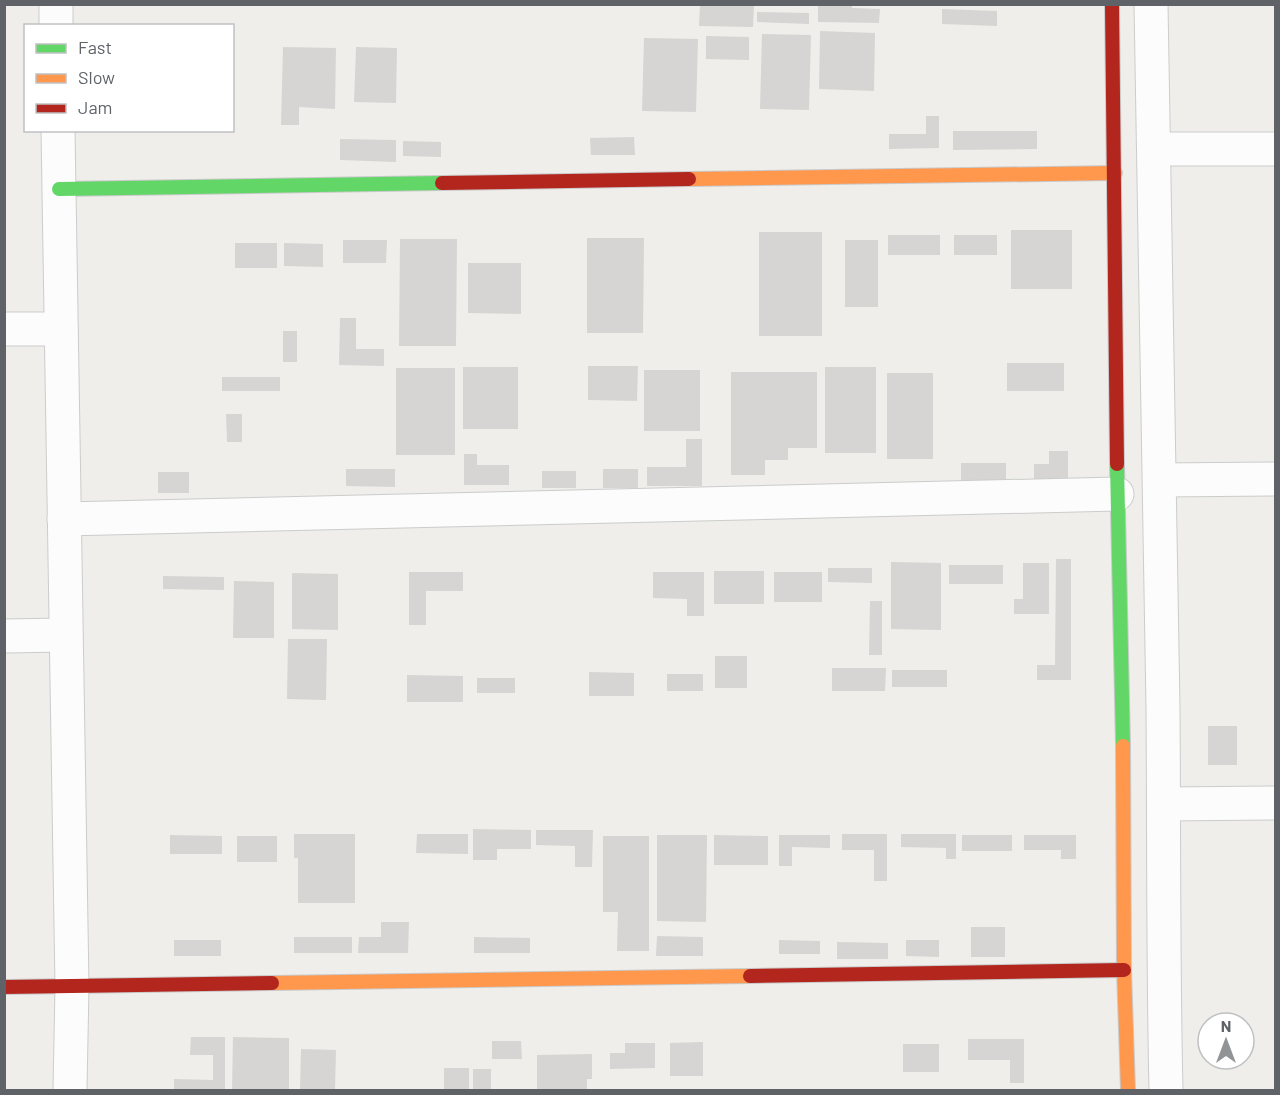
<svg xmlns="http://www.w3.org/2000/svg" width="1280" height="1095" viewBox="0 0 1280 1095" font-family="Barlow,sans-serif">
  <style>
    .building { fill: #d6d5d3 }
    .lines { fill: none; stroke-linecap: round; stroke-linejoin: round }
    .street-casing { stroke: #cbcccc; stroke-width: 35 }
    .fast-casing { stroke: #cacacb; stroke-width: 16 }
    .slow-casing { stroke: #cacacb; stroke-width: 16 }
    .jam-casing { stroke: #cacacb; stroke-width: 16 }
    .street { stroke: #fdfcfc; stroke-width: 33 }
    .fast { stroke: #63d668; stroke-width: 14 }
    .slow { stroke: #ff974d; stroke-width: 14 }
    .jam { stroke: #b3261e; stroke-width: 14 }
  </style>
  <rect width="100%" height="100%" fill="#efeeea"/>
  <!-- building -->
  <g class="building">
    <path d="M700,4H754L753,27L699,26Z"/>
    <path d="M818,4H852V8L880,9L879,23L818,22Z"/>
    <path d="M942,9L997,11V26L942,24Z"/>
    <path d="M757,12L809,13V24L757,22Z"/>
    <path d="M820,31L875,33L874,91L819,89Z"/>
    <path d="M762,34L811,35L809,110L760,109Z"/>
    <path d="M706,36L749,37V60L706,59Z"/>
    <path d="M644,38L698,39L696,112L642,111Z"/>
    <path d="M283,47L336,48L335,109L299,107V125H281Z"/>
    <path d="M356,47L397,48L396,103L354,102Z"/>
    <path d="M926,116H939V148L889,149V134H926Z"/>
    <path d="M953,131H1037V149L953,150Z"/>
    <path d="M634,137L635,155H591L590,138Z"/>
    <path d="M340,139L396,140V162L340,160Z"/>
    <path d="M403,141L441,142V157L403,156Z"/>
    <rect x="1011" y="230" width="61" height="59"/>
    <rect x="759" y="232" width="63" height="104"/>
    <rect x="888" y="235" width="52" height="20"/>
    <rect x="954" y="235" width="43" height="20"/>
    <path d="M587,238H644L643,333H587Z"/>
    <path d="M400,239H457L456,346H399Z"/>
    <path d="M343,240H387L386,263H343Z"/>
    <rect x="845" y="240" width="33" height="67"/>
    <rect x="235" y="243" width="42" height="25"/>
    <path d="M284,243L323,244V267L284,266Z"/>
    <path d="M468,263H521V314L468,313Z"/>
    <path d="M340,318H356V349H384V366L339,365Z"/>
    <rect x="283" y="331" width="14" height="31"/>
    <rect x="1007" y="363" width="57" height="28"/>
    <path d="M588,366H638L637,401L588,400Z"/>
    <rect x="463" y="367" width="55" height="62"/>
    <rect x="825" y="367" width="51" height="86"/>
    <rect x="396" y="368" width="59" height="87"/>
    <rect x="644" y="370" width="56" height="61"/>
    <path d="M731,372H817V448H788V460H765V475H731Z"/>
    <rect x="887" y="373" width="46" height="86"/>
    <rect x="222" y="377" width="58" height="14"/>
    <path d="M226,414H242V442H227Z"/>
    <path d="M686,439H702V486H647V467H686Z"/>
    <path d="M1049,451H1068V482H1034V464H1049Z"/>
    <path d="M464,454H477V465H509V485H464Z"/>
    <rect x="961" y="463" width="45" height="18"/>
    <path d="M346,469H395V487L346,486Z"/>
    <rect x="603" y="469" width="35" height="19"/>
    <rect x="542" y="471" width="34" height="17"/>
    <rect x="158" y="472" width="31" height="21"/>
    <path d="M1056,559H1071V680H1037V665H1055Z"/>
    <path d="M891,562L941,563V630L891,629Z"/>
    <path d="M1023,563H1049V614H1014V599H1023Z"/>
    <rect x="949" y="565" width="54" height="19"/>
    <path d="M828,568H872V583L828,582Z"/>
    <rect x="714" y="571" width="50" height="33"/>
    <path d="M409,572H463V591H426V625H409Z"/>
    <path d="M653,572H704V616H687V599L653,598Z"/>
    <rect x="774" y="572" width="48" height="30"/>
    <path d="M292,573L338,574V630L292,629Z"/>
    <path d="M163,576L224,577V590L163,589Z"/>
    <path d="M234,581L274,582V638H233Z"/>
    <path d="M870,601H882V655H869Z"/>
    <path d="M288,639H327L326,700L287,699Z"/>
    <rect x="715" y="656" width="32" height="32"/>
    <path d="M832,668H886L885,691H832Z"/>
    <rect x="892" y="670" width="55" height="17"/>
    <path d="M589,672L634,673V696H589Z"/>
    <rect x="667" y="674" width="36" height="17"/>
    <path d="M407,675L463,676V702H407Z"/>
    <rect x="477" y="678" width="38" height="15"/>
    <rect x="1208" y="726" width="29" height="39"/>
    <path d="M473,829L531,830V849H497V860H473Z"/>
    <path d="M536,830H593L592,867H575V846L536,845Z"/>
    <path d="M294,834H355V903H298V858H294Z"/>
    <path d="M417,834H468V854L416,853Z"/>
    <path d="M842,834H887V881H874V850H842Z"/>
    <path d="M901,834H956V859H946V848L901,847Z"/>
    <path d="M170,835L222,836V854H170Z"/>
    <path d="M657,835H707L706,922L657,921Z"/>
    <path d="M714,835L768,836V865H714Z"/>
    <path d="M779,835H830V848L792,847V866H779Z"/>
    <rect x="962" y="835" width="50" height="16"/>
    <path d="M1024,835H1076V859H1061V850H1024Z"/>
    <rect x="237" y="836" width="40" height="26"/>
    <path d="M603,836H649V951H617L618,912H603Z"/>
    <path d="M381,922H409L408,953H358L359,937H381Z"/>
    <rect x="971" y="927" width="34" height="30"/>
    <path d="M657,936L703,937V956H656Z"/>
    <rect x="294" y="937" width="58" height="16"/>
    <path d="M474,937L530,938V953H474Z"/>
    <rect x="174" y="940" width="47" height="16"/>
    <path d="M779,940L820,941V954H779Z"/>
    <path d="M906,940H939V957L906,956Z"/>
    <path d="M837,942L888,943V959H837Z"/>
    <path d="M191,1037H225V1090H174V1079L213,1080V1055H190Z"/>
    <path d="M233,1037L289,1038V1090H232Z"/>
    <path d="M968,1039H1024V1083H1010V1060H968Z"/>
    <path d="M492,1041H521L522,1059H492Z"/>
    <path d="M703,1042V1076H670V1043Z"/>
    <path d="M625,1043H655V1068L610,1069V1053H625Z"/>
    <rect x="903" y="1044" width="36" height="28"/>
    <path d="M301,1049L336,1050L335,1090H300Z"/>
    <path d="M592,1054V1079H587V1090H537V1055Z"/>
    <rect x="444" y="1068" width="25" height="22"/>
    <rect x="473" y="1069" width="18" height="21"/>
  </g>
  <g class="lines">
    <!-- street casing -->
    <g class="street-casing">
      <g id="street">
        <path d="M56,4V26"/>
        <path d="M1151,4C1157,239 1161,474 1163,708C1164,836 1163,963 1166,1090"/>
        <path d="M58,130L72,986L70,1090"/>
        <path d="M1155,149H1276"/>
        <path d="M4,329H61"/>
        <path d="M1161,480L1276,479"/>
        <path d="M64,519L1117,494"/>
        <path d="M4,636L65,635"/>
        <path d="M1164,804L1276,803"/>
      </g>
    </g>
    <!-- fast casing -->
    <g class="fast-casing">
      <g id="fast">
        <path d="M59,189L442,183"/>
        <path d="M1117,464L1123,746"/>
      </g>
    </g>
    <!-- slow casing -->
    <g class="slow-casing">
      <g id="slow">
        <path d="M689,179L1115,173"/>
        <path d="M1123,746L1124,970L1128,1090"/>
        <path d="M272,983L750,976"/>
      </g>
    </g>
    <!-- jam casing -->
    <g class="jam-casing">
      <g id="jam">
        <path d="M1112,4L1117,464"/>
        <path d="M442,183L689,179"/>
        <path d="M750,976L1124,970"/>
        <path d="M4,987L272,983"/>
      </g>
    </g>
    <!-- street -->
    <use href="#street" class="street"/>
    <!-- fast -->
    <use href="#fast" class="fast"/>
    <!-- slow -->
    <use href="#slow" class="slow"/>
    <!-- jam -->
    <use href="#jam" class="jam"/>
  </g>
  <!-- border -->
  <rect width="1280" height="1095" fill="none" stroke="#5f6368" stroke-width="12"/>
  <!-- legend -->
  <rect x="24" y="24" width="210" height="108" fill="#ffffff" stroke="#bfc1c3" stroke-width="1.5"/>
  <rect x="36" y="44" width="30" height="9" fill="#63d668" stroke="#bfc1c3" stroke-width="1.5"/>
  <text x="78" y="54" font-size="18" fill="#5f6368">Fast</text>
  <rect x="36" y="74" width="30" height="9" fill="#ff974d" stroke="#bfc1c3" stroke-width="1.5"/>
  <text x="78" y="84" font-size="18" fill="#5f6368">Slow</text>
  <rect x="36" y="104" width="30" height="9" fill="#b3261e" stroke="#bfc1c3" stroke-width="1.5"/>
  <text x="78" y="114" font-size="18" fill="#5f6368">Jam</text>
  <!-- north arrow -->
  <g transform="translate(1226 1041)"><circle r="28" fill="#ffffff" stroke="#bfc1c3" stroke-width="1.5"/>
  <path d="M0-4.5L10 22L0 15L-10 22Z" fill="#919496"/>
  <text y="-9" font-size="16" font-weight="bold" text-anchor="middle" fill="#5f6368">N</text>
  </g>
</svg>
